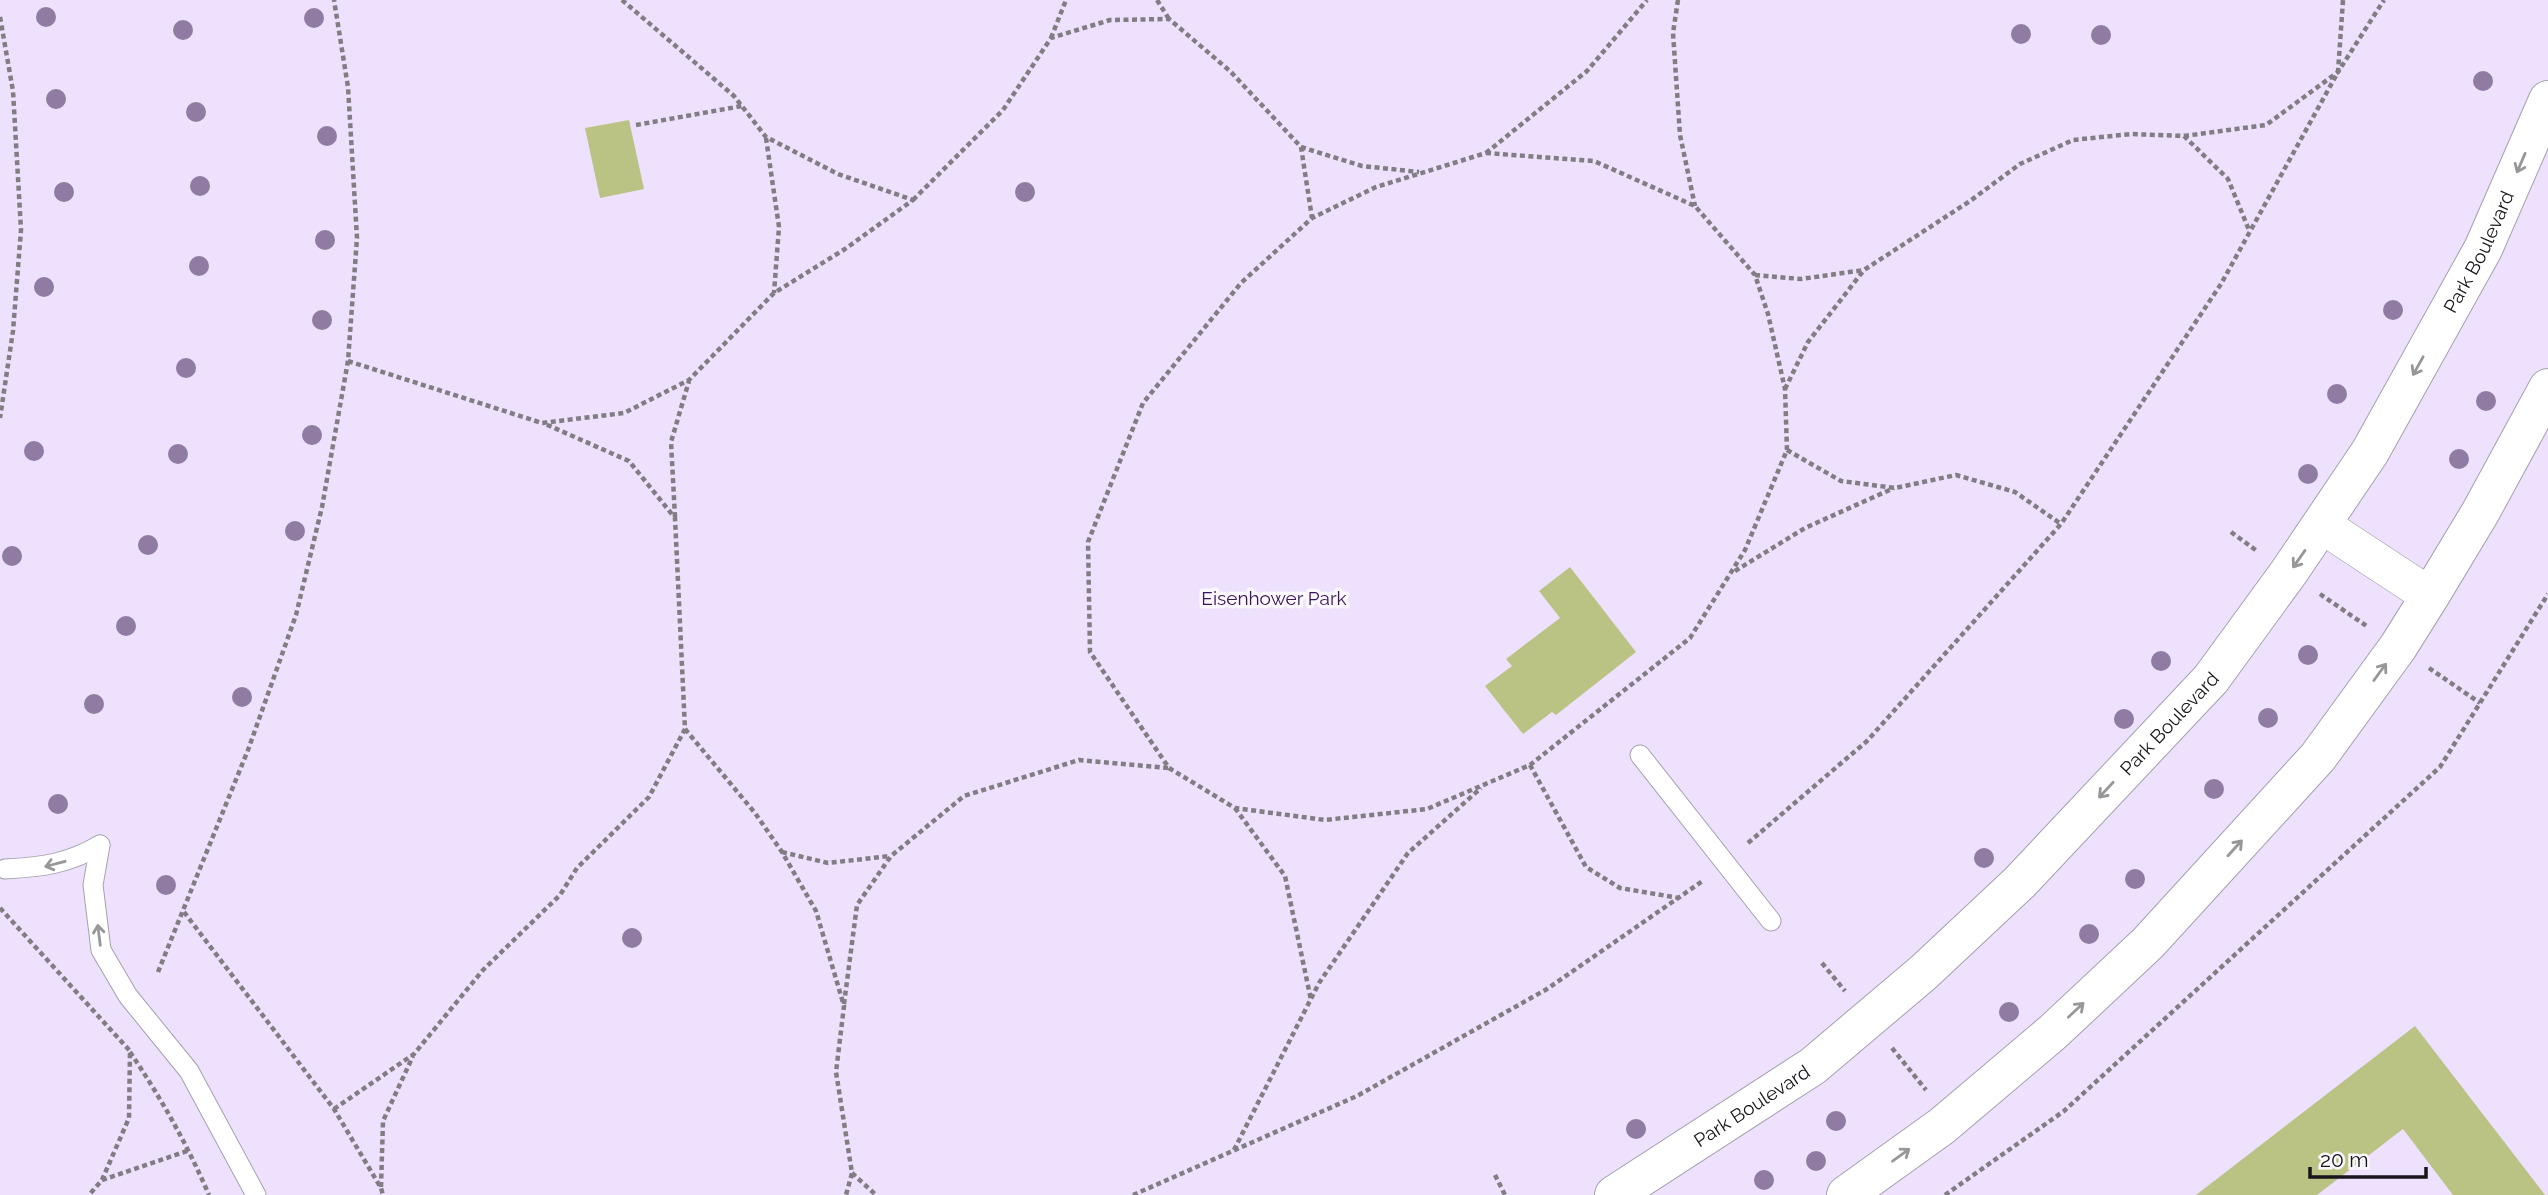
<svg xmlns="http://www.w3.org/2000/svg" width="2548" height="1195" viewBox="0 0 2548 1195" font-family="Raleway,sans-serif">
  <style>
    .green { fill: #ede1fd }
    .building { fill: #bbc384 }
    .lines { fill: none; stroke-linecap: round; stroke-linejoin: round }
    .lane-casing { stroke: #a5a0ad; stroke-width: 21 }
    .street-casing { stroke: #a5a0ad; stroke-width: 38 }
    .secondary-casing { stroke: #a5a0ad; stroke-width: 40 }
    .path { stroke: #807d83; stroke-width: 4.5; stroke-dasharray: 5 3.5; stroke-linecap: butt }
    .lane { stroke: #fff; stroke-width: 19 }
    .street { stroke: #fff; stroke-width: 37 }
    .secondary { stroke: #fff; stroke-width: 38 }
    .tree { fill: #907ba2 }
    .oneway { stroke: #979698 }
    .labels { text-anchor: middle; stroke-width: 7; stroke-linejoin: round; paint-order: stroke }
    .street-label { font-size: 19px; fill: #17151a; stroke: #faf7fd }
    .park-label { font-size: 19px; fill: #3a1658; stroke: #faf7fd }
  </style>
  <rect width="100%" height="100%" fill="#faf7fd"/>
  <!-- green -->
  <rect class="green" x="0" y="0" width="2548" height="1195"/>
  <!-- building -->
  <g class="building">
    <path d="M629,120L644,189L600,198L585,128Z"/>
    <path d="M1570,567L1636,652L1556,715L1552,712L1523,734L1485,686L1512,666L1506,659L1560,618L1539,591Z"/>
    <path d="M2415,1026L2545,1195H2453L2403,1129L2317,1195H2196Z"/>
  </g>
  <g class="lines">
    <!-- lane casing -->
    <g class="lane-casing">
      <g id="lane">
        <path d="M1640,755L1771,921"/>
        <path d="M100,845L93,885L101,950L128,996L189,1071L256,1195"/>
        <path d="M5,869C42,867 68,864 100,845"/>
      </g>
    </g>
    <!-- street casing -->
    <g class="street-casing">
      <path id="street" d="M2322,525L2430,596"/>
    </g>
    <!-- secondary casing -->
    <g class="secondary-casing">
      <g id="secondary">
        <path id="s1" d="M1614,1195L1813,1066L1924,972L2020,882L2211,679L2289,572L2370,452L2483,249L2548,100"/>
        <path d="M1846,1195L1942,1126L2053,1032L2148,943L2318,757L2398,647L2430,596L2480,513L2548,388"/>
      </g>
    </g>
    <!-- path -->
    <g class="path">
      <path d="M1157,0L1169,19"/>
      <path d="M1678,0L1673,33L1680,135L1695,206"/>
      <path d="M0,17L13,91L21,230L13,331L0,418"/>
      <path d="M1051,38L1066,0"/>
      <path d="M636,125L742,106"/>
      <path d="M2184,136L2266,125L2338,72L2384,0"/>
      <path d="M766,138L779,227L774,293"/>
      <path d="M1301,147L1362,166L1419,172"/>
      <path d="M1486,153L1594,161L1695,206L1755,275L1768,314L1785,389L1787,450L1745,550L1690,638L1530,765L1427,809L1325,820L1235,808L1169,768L1090,652L1088,542L1143,403L1241,283L1312,218L1376,187Z"/>
      <path d="M1486,153L1587,71L1647,0"/>
      <path d="M913,200L1003,110L1051,38L1110,20L1169,19L1230,71L1301,147L1312,218"/>
      <path d="M1755,275L1801,279L1864,270"/>
      <path d="M348,361L542,423L624,413L689,380L774,293L845,249L913,200L838,174L766,137L734,96L622,0"/>
      <path d="M1785,389L1808,342L1864,270L1970,201L2020,164L2073,140L2131,134L2184,136L2228,179L2249,230"/>
      <path d="M1787,450L1841,481L1895,488L1956,475L2015,492L2061,524"/>
      <path d="M675,517L671,442L689,381"/>
      <path d="M2231,532L2257,551"/>
      <path d="M1735,571L1805,528L1894,488"/>
      <path d="M2320,594L2368,627"/>
      <path d="M2429,668L2480,703"/>
      <path d="M685,729L755,813L782,852L816,911L844,1006L836,1072L852,1173L846,1195"/>
      <path d="M1530,765L1586,867L1620,888L1679,898"/>
      <path d="M1235,808L1285,876L1311,1000"/>
      <path d="M1748,843L1867,741L2061,524L2221,284L2338,72L2343,0"/>
      <path d="M782,852L828,863L890,856"/>
      <path d="M0,908L130,1051L129,1118L102,1180L89,1195"/>
      <path d="M184,912L334,1109L381,1188L383,1195"/>
      <path d="M1822,963L1845,991"/>
      <path d="M158,972L248,750L296,615L322,507L348,361L357,238L348,87L334,0"/>
      <path d="M844,1004L857,905L891,856L964,796L1079,760L1168,768"/>
      <path d="M1892,1048L1926,1090"/>
      <path d="M130,1052C161,1098 187,1144 209,1195"/>
      <path d="M334,1109L414,1054L483,970L560,895L577,868L649,797L685,729L675,518L629,461L543,423"/>
      <path d="M1234,1150L1319,983L1408,853L1481,788"/>
      <path d="M852,1173L876,1195"/>
      <path d="M1495,1175L1505,1195"/>
      <path d="M102,1180L190,1150"/>
      <path d="M381,1187L383,1121L413,1056"/>
      <path d="M1133,1195L1357,1096L1547,989L1704,880"/>
      <path d="M1945,1195L2064,1111L2440,767L2548,594"/>
    </g>
    <!-- lane -->
    <use href="#lane" class="lane"/>
    <!-- street -->
    <use href="#street" class="street"/>
    <!-- secondary -->
    <use href="#secondary" class="secondary"/>
  </g>
  <!-- trees -->
  <g class="tree">
    <circle cx="46" cy="17" r="10"/>
    <circle cx="314" cy="18" r="10"/>
    <circle cx="183" cy="30" r="10"/>
    <circle cx="2021" cy="34" r="10"/>
    <circle cx="2101" cy="35" r="10"/>
    <circle cx="2483" cy="81" r="10"/>
    <circle cx="56" cy="99" r="10"/>
    <circle cx="196" cy="112" r="10"/>
    <circle cx="327" cy="136" r="10"/>
    <circle cx="200" cy="186" r="10"/>
    <circle cx="64" cy="192" r="10"/>
    <circle cx="1025" cy="192" r="10"/>
    <circle cx="325" cy="240" r="10"/>
    <circle cx="199" cy="266" r="10"/>
    <circle cx="44" cy="287" r="10"/>
    <circle cx="2393" cy="310" r="10"/>
    <circle cx="322" cy="320" r="10"/>
    <circle cx="186" cy="368" r="10"/>
    <circle cx="2337" cy="394" r="10"/>
    <circle cx="2486" cy="401" r="10"/>
    <circle cx="312" cy="435" r="10"/>
    <circle cx="34" cy="451" r="10"/>
    <circle cx="178" cy="454" r="10"/>
    <circle cx="2459" cy="459" r="10"/>
    <circle cx="2308" cy="474" r="10"/>
    <circle cx="295" cy="531" r="10"/>
    <circle cx="148" cy="545" r="10"/>
    <circle cx="12" cy="556" r="10"/>
    <circle cx="126" cy="626" r="10"/>
    <circle cx="2308" cy="655" r="10"/>
    <circle cx="2161" cy="661" r="10"/>
    <circle cx="242" cy="697" r="10"/>
    <circle cx="94" cy="704" r="10"/>
    <circle cx="2268" cy="718" r="10"/>
    <circle cx="2124" cy="719" r="10"/>
    <circle cx="2214" cy="789" r="10"/>
    <circle cx="58" cy="804" r="10"/>
    <circle cx="1984" cy="858" r="10"/>
    <circle cx="2135" cy="879" r="10"/>
    <circle cx="166" cy="885" r="10"/>
    <circle cx="2089" cy="934" r="10"/>
    <circle cx="632" cy="938" r="10"/>
    <circle cx="2009" cy="1012" r="10"/>
    <circle cx="1836" cy="1121" r="10"/>
    <circle cx="1636" cy="1129" r="10"/>
    <circle cx="1816" cy="1161" r="10"/>
    <circle cx="1764" cy="1180" r="10"/>
  </g>
  <!-- one-way arrows -->
  <defs><path id="oneway-shaft" d="M-6 0H5M1.5-3L5.5 0L1.5 3" fill="none" stroke-width="1.6" stroke-linecap="round" stroke-linejoin="round" transform="scale(1.75)"/></defs>
  <g class="oneway">
    <use href="#oneway-shaft" transform="translate(2521 163) rotate(113)"/>
    <use href="#oneway-shaft" transform="translate(2418 366) rotate(119)"/>
    <use href="#oneway-shaft" transform="translate(2299 559) rotate(125)"/>
    <use href="#oneway-shaft" transform="translate(2380 672) rotate(-54)"/>
    <use href="#oneway-shaft" transform="translate(2106 790) rotate(133)"/>
    <use href="#oneway-shaft" transform="translate(2235 848) rotate(-48)"/>
    <use href="#oneway-shaft" transform="translate(55 864) rotate(165)"/>
    <use href="#oneway-shaft" transform="translate(99 935) rotate(-97)"/>
    <use href="#oneway-shaft" transform="translate(2076 1010) rotate(-43)"/>
    <use href="#oneway-shaft" transform="translate(1901 1155) rotate(-36)"/>
  </g>
  <g class="labels">
    <!-- street labels -->
    <g class="street-label">
      <text dy="7" stroke="none"><textPath href="#s1" startOffset="1298">Park Boulevard</textPath></text>
      <text dy="7" stroke="none"><textPath href="#s1" startOffset="732">Park Boulevard</textPath></text>
      <text dy="7" stroke="none"><textPath href="#s1" startOffset="164">Park Boulevard</textPath></text>
    </g>
    <!-- park labels -->
    <g class="park-label">
      <text x="1274" y="605">Eisenhower Park</text>
    </g>
  </g>
  <!-- scale -->
  <path d="M2310 1167v10h116v-10" fill="none" stroke="#17151a" stroke-width="3.5"/>
  <text x="2320" y="1167" font-size="21" fill="#17151a" stroke="#faf7fd" stroke-width="5" paint-order="stroke">20 m</text>
</svg>
